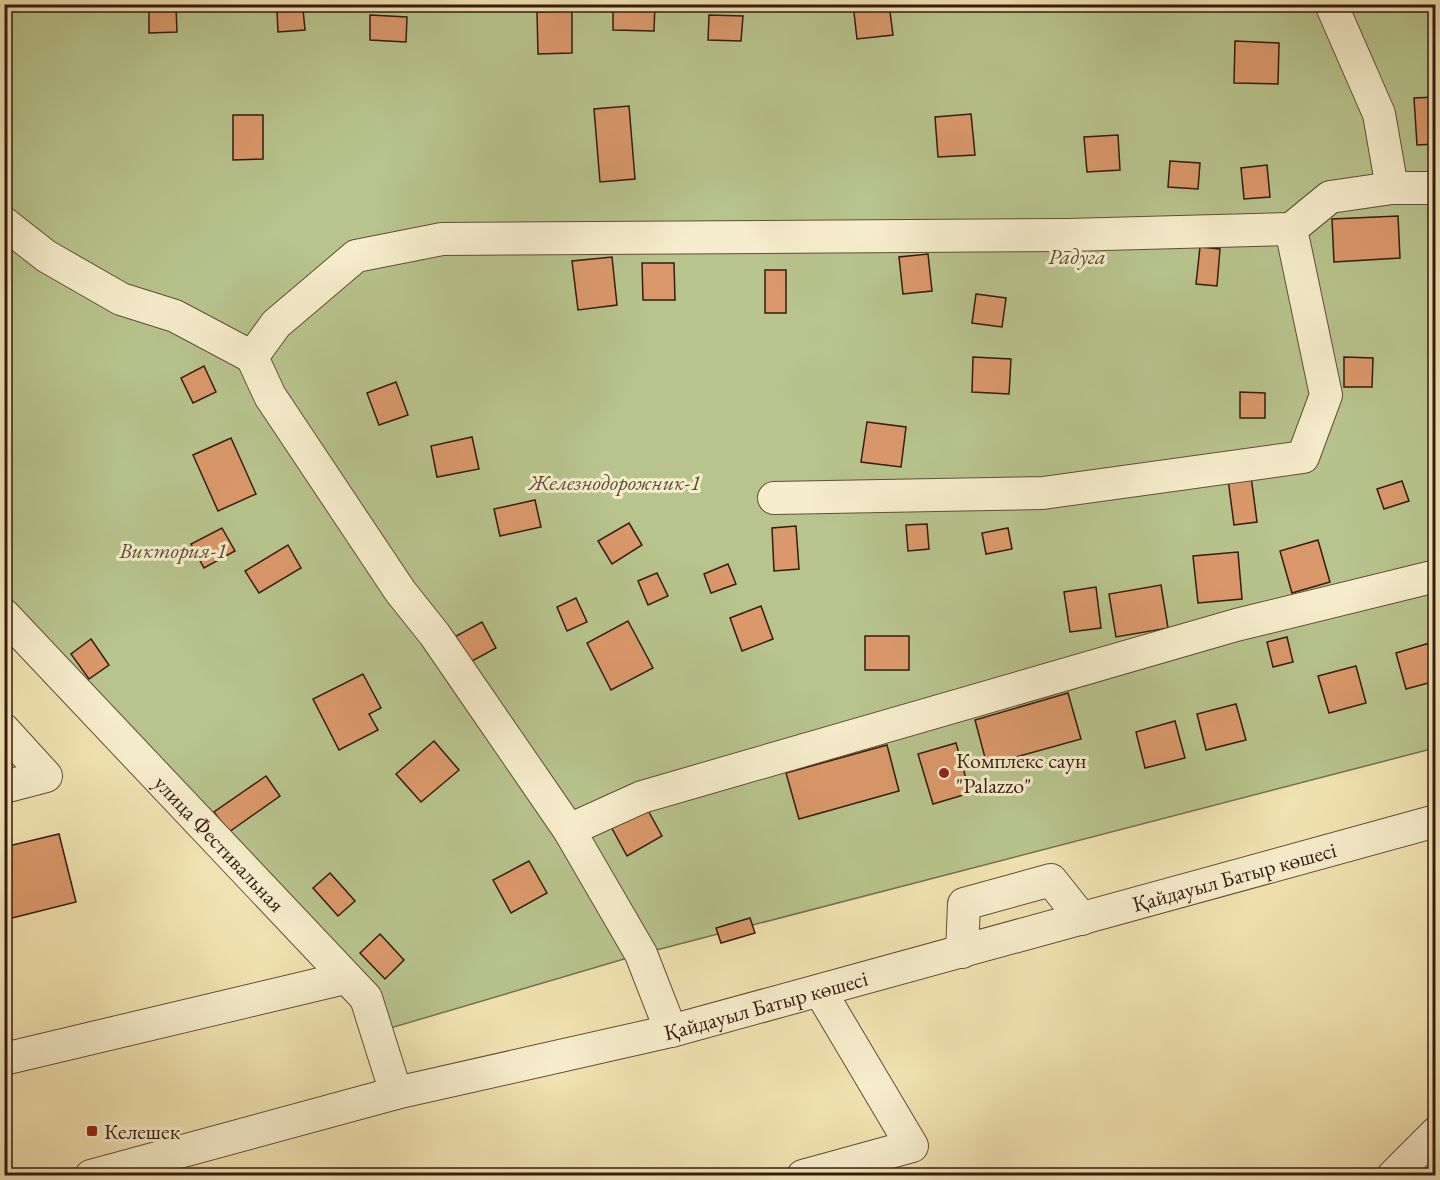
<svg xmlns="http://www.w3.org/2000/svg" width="1440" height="1180" viewBox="0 0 1440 1180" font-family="'EB Garamond',serif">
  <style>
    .green { fill: #b8c48d; stroke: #76704e; stroke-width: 1.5 }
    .building { fill: #db996b; stroke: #341b10; stroke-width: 1.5 }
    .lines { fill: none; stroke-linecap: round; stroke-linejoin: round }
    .minor-casing { stroke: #634d38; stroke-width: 34 }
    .minor { stroke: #f6edcc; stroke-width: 32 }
    .poi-dot { fill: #8f2418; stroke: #f6edcc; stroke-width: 2 }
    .labels { text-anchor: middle; stroke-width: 6; stroke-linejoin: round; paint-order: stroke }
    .park-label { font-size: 22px; font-style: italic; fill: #5c4e36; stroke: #f6edcc }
    .poi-label { font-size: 22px; fill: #341b10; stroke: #f6edcc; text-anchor: start }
    .street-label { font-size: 22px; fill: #341b10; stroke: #f6edcc }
  </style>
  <rect width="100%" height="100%" fill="#f1e3b1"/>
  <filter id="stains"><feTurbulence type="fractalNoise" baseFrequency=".00333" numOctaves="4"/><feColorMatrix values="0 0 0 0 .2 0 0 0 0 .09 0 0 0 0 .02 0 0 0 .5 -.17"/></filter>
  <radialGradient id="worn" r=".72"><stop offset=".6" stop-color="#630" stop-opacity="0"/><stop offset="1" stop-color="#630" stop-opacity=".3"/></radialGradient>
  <!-- green -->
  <path class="green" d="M5,5H1435V748L641,954L377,1032L5,614Z"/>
  <!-- building -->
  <g class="building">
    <path d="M613,4H655L654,31L613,30Z"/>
    <path d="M853,4H889L893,35L857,39Z"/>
    <path d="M149,7H176L177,32L149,33Z"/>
    <path d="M4,9L7,46H4Z"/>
    <path d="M303,9L305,30L278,32L277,11Z"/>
    <path d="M572,11V53L538,54L537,12Z"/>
    <path d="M370,15L407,17L406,42L370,40Z"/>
    <path d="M709,15L743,16L741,41L708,40Z"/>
    <path d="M1235,41L1279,43L1278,84L1234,83Z"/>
    <path d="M1436,97V144L1417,145L1414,98Z"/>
    <path d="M629,106L635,179L600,182L594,109Z"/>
    <path d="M971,114L975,155L938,157L935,117Z"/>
    <path d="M233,115H263V159L233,160Z"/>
    <path d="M1118,135L1120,170L1087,172L1084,137Z"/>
    <path d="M1170,161L1200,163L1198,189L1168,187Z"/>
    <path d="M1267,165L1270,197L1244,199L1241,168Z"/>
    <path d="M1398,216L1400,258L1334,262L1332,219Z"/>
    <path d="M1200,247L1220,249L1217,286L1196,284Z"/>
    <path d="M928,254L932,291L903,294L899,257Z"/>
    <path d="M612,257L617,305L578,310L572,261Z"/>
    <path d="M642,263H674L675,300H643Z"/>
    <rect x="765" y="270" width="21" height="43"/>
    <path d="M976,294L1006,298L1002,327L972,323Z"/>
    <path d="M973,357L1011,359L1009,394L972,392Z"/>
    <path d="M1344,357L1373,358L1372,387H1344Z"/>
    <path d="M204,366L216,392L193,403L181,378Z"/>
    <path d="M396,382L408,415L379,425L367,393Z"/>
    <path d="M1240,392L1265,393V418H1240Z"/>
    <path d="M867,422L906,427L901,467L861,462Z"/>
    <path d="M472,437L479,469L437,477L431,446Z"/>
    <path d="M231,438L256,494L218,511L193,455Z"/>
    <path d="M1251,476L1257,522L1234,525L1228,479Z"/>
    <path d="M1402,481L1409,501L1384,509L1377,489Z"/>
    <path d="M535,500L541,527L500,536L494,509Z"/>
    <path d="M629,523L642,545L612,564L598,541Z"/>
    <path d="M927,524L929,549L908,551L906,525Z"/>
    <path d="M796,526L799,569L774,571L772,528Z"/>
    <path d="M222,528L235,551L204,568L191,544Z"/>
    <path d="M1008,528L1012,549L986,554L982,533Z"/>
    <path d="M1318,540L1330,582L1292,593L1280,551Z"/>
    <path d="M288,545L301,568L259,593L245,571Z"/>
    <path d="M1238,552L1242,599L1198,603L1193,556Z"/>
    <path d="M728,564L736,584L711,593L704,574Z"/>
    <path d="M657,573L668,596L648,605L638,581Z"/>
    <path d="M1161,585L1168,628L1116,637L1109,594Z"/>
    <path d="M1096,587L1101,628L1070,632L1064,592Z"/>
    <path d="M576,598L587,622L567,631L557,607Z"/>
    <path d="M761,606L773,639L742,651L730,618Z"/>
    <path d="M628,621L653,668L611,690L587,643Z"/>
    <path d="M482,622L496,648L463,666L449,640Z"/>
    <rect x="865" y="636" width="44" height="34"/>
    <path d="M1287,637L1293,662L1273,667L1267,642Z"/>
    <path d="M91,639L109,665L89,679L71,654Z"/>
    <path d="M1433,642L1436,651V681L1406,689L1396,653Z"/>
    <path d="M1356,666L1366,703L1329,713L1318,676Z"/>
    <path d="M363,674L381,708L369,714L378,730L339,750L313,699Z"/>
    <path d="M1068,693L1081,739L987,765L975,720Z"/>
    <path d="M1236,704L1246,740L1206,750L1197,714Z"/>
    <path d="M1175,721L1185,758L1145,768L1136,732Z"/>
    <path d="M434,741L459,770L421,802L396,774Z"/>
    <path d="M956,743L970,793L933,804L918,754Z"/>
    <path d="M887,745L899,791L799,819L786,773Z"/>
    <path d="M266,776L280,796L229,832L214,812Z"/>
    <path d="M644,803L662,836L627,856L609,823Z"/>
    <path d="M59,834L76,902L4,920V847Z"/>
    <path d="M529,861L547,893L511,913L493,880Z"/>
    <path d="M330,873L355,901L338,916L313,888Z"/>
    <path d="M750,918L755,933L721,943L716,928Z"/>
    <path d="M380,934L404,960L385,979L360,953Z"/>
  </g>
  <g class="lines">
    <!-- minor casing -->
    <g class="minor-casing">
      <g id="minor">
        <path d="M1331,4L1379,114L1392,188"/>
        <path d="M4,223L46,256L121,299L175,316L252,357"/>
        <path d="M774,498L1043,493L1303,457L1326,395L1291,229L1330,197L1392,188H1436"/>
        <path id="s1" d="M4,615L366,998L396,1093"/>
        <path d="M4,730L46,776L4,787"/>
        <path d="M569,830L642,797L1236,625L1436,576"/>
        <path d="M962,952L964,904L1051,880L1082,919"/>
        <path d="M671,1031L641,954L569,830L435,635L400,591L270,396L252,357L276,324L356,256L442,239L1068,235L1291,229"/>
        <path d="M4,1059L345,978"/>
        <path id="s2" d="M91,1176L396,1093L671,1031L1436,821"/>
        <path d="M803,1176L912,1146L820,991"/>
        <path d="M1393,1176L1436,1133"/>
      </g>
    </g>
    <!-- minor -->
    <use href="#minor" class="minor"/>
  </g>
  <!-- markers -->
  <g class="poi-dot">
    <circle cx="944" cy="773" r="6"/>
    <rect x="86" y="1125" width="12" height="12" rx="3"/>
  </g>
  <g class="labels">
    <!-- park labels -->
    <g class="park-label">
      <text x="1077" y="264">Радуга</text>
      <text x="615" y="490">Железнодорожник-1</text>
      <text x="173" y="558">Виктория-1</text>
    </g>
    <!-- poi labels -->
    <g class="poi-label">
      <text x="956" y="768">Комплекс саун<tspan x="956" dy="25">"Palazzo"</tspan></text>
      <text x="104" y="1139">Келешек</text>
    </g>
    <!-- street labels -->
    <g class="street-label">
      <text dy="8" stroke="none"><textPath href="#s1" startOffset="314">улица Фестивальная</textPath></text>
      <text dy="8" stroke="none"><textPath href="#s2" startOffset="1182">Қайдауыл Батыр көшесі</textPath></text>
      <text dy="8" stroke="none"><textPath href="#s2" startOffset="696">Қайдауыл Батыр көшесі</textPath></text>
    </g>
  </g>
  <!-- margin -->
  <rect width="1440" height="1180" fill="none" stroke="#f1e3b1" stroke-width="24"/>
  <rect x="6" y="6" width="1428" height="1168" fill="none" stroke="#341b10" stroke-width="3"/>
  <rect x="12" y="12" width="1416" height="1156" fill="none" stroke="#341b10" stroke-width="1.5"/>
  <rect width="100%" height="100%" filter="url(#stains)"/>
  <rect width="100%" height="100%" fill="url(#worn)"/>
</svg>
